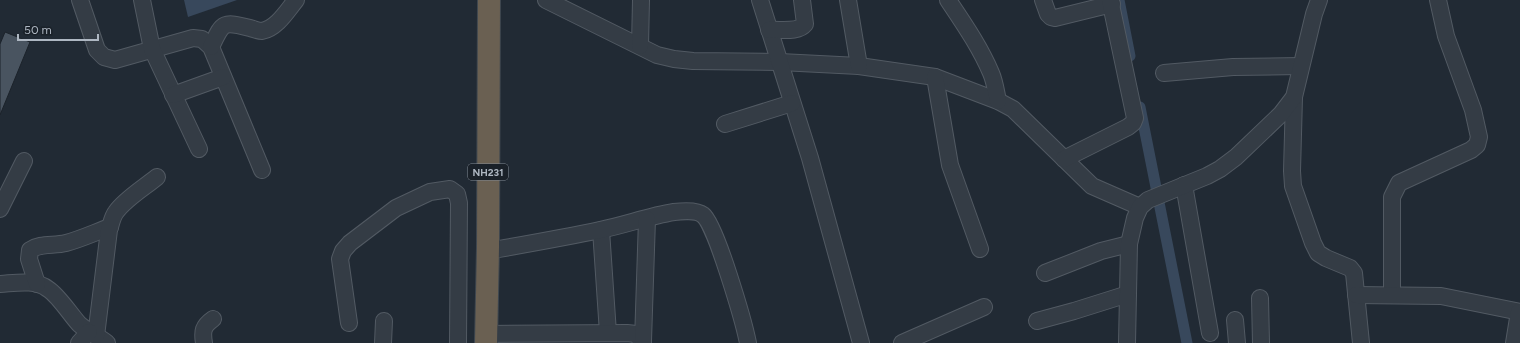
<svg xmlns="http://www.w3.org/2000/svg" width="1520" height="343" viewBox="0 0 1520 343" font-family="Figtree,sans-serif">
  <style>
    .water { fill: #38485c }
    .lines { fill: none; stroke-linecap: round; stroke-linejoin: round }
    .canal { stroke: #38485c; stroke-width: 11 }
    .building { fill: #495460; stroke: #1c232b }
    .minor-casing { stroke: #525a63; stroke-width: 18 }
    .highway-casing { stroke: #3f474f; stroke-width: 24 }
    .minor { stroke: #343c45; stroke-width: 16 }
    .highway { stroke: #6a6052; stroke-width: 22 }
    .labels { text-anchor: middle; stroke-width: 3; stroke-linejoin: round; paint-order: stroke }
    .shield { fill: #1a2129; stroke: #828a94; stroke-width: 1 }
    .shield-label { font-size: 10px; font-weight: bold; fill: #aeb7c2 }
  </style>
  <rect width="100%" height="100%" fill="#212a34"/>
  <!-- water -->
  <path class="water" d="M184,0H237L188,17Z"/>
  <g class="lines">
    <!-- canal -->
    <g class="canal">
      <path d="M1119,0L1130,56"/>
      <path d="M1140,107L1187,343"/>
    </g>
  </g>
  <!-- building -->
  <path class="building" d="M5,32L30,42L0,115V44Z"/>
  <g class="lines">
    <!-- minor casing -->
    <g class="minor-casing">
      <g id="minor">
        <path d="M80,0L97,50L104,57L115,60L193,38L202,39L211,47L262,170"/>
        <path d="M142,0L152,49L199,149"/>
        <path d="M546,0L657,55L674,59L693,61L780,62L859,66L935,77L998,101L1013,109L1092,186L1140,207"/>
        <path d="M760,0L810,158L861,343"/>
        <path d="M848,0L859,66"/>
        <path d="M948,0C964,24 980,47 991,73C995,82 996,92 998,101"/>
        <path d="M1043,0L1048,14L1051,17L1055,18L1112,4"/>
        <path d="M769,30C780,29 798,33 805,24L802,0"/>
        <path d="M640,46L641,0"/>
        <path d="M211,47C223,22 222,21 250,28C254,29 258,31 262,31C277,28 287,11 296,0"/>
        <path d="M1164,73L1233,67L1301,66"/>
        <path d="M935,77L950,165L980,249"/>
        <path d="M173,95L223,77"/>
        <path d="M1294,97L1292,171L1293,186L1313,243L1318,253L1326,258L1350,268L1354,273L1361,343"/>
        <path d="M725,124L792,103"/>
        <path d="M1064,159L1128,127L1133,123L1135,118L1110,0"/>
        <path d="M1184,185L1210,333"/>
        <path d="M0,209L24,161"/>
        <path d="M601,230L608,333"/>
        <path d="M499,249C533,243 567,237 600,230C625,225 649,216 674,212C682,211 697,210 703,215C716,225 744,323 748,343"/>
        <path d="M1045,273L1101,251L1129,244"/>
        <path d="M0,284C16,283 35,279 48,289C58,295 70,314 79,324C88,332 98,336 107,343"/>
        <path d="M37,284L29,259L30,250C40,243 54,246 66,243C81,239 96,232 110,227"/>
        <path d="M1392,294V197L1399,183L1471,150L1477,145L1479,137L1473,110L1446,36L1438,0"/>
        <path d="M1356,295L1441,296L1520,312"/>
        <path d="M1260,298L1261,343"/>
        <path d="M1235,320L1237,343"/>
        <path d="M1037,321L1074,311L1128,294"/>
        <path d="M349,323L340,259L343,251L350,243L396,208L430,192L450,189L457,194L459,203L458,343"/>
        <path d="M486,334L627,333L636,334L643,343"/>
        <path d="M96,336L109,230C111,225 112,217 116,212C125,199 145,187 157,177"/>
        <path d="M643,341L647,219"/>
        <path d="M79,343L89,332"/>
        <path d="M204,343C202,331 203,326 213,319"/>
        <path d="M383,343L384,321"/>
        <path d="M902,343L984,307"/>
        <path d="M1127,343L1129,244L1135,218L1140,207L1148,200L1207,176L1220,169L1236,157L1281,114L1294,97L1314,14L1319,0"/>
        <path d="M1514,343L1519,312"/>
      </g>
    </g>
    <!-- highway casing -->
    <g class="highway-casing">
      <path id="highway" d="M486,343L488,247L489,0"/>
    </g>
    <!-- minor -->
    <use href="#minor" class="minor"/>
    <!-- highway -->
    <use href="#highway" class="highway"/>
  </g>
  <g class="labels">
    <!-- shield labels -->
    <rect class="shield" x="468" y="164" width="40" height="16" rx="3"/>
    <g class="shield-label">
      <text x="488" y="176">NH231</text>
    </g>
  </g>
  <!-- scale -->
  <path d="M18 34v6h80v-6" fill="none" stroke="#aeb7c2" stroke-width="2"/>
  <text x="24" y="34" font-size="12" fill="#aeb7c2" stroke="#1a2129" stroke-width="3" paint-order="stroke">50 m</text>
</svg>
